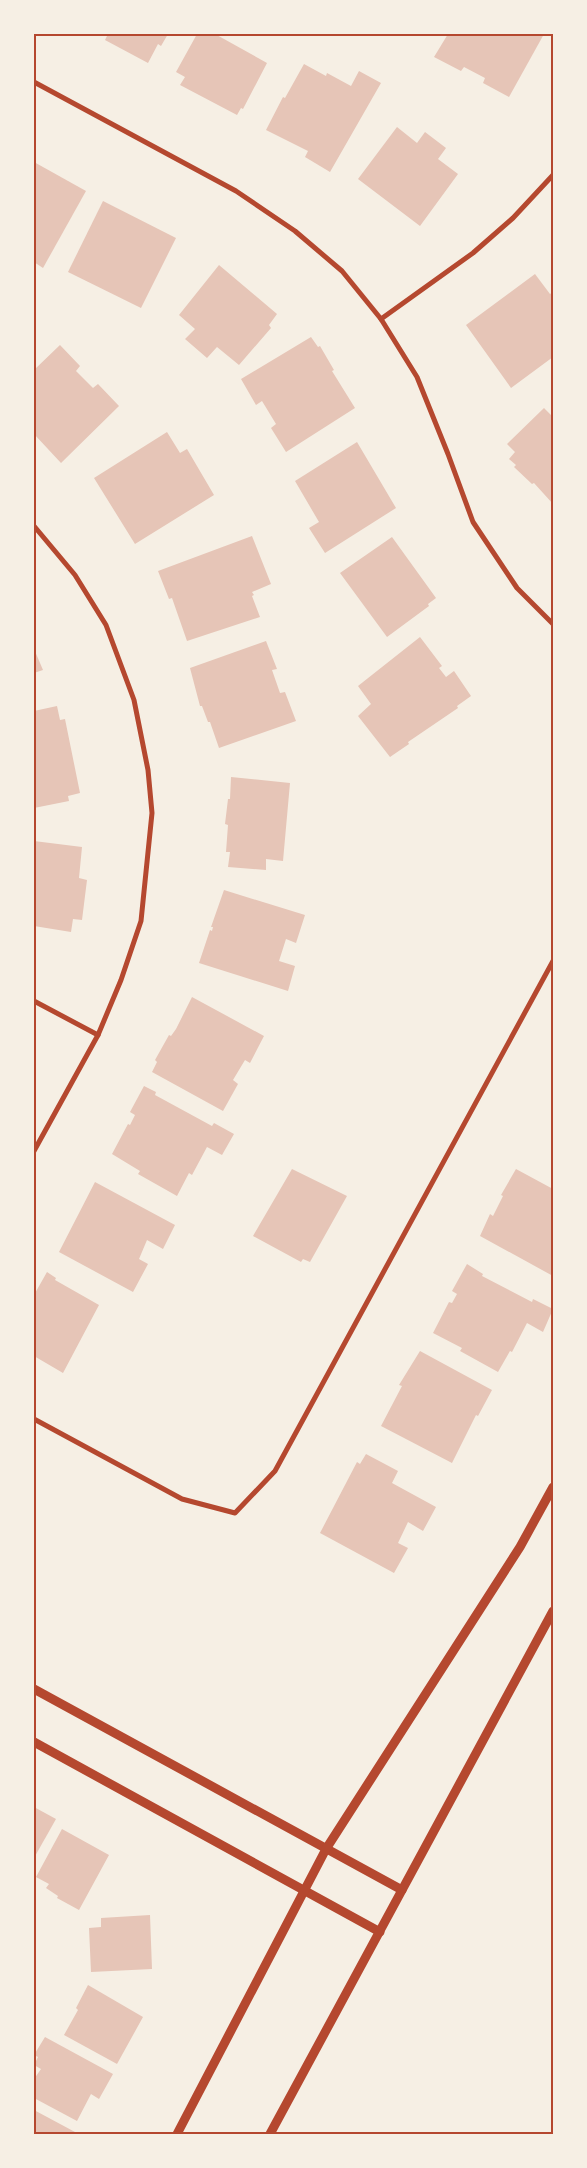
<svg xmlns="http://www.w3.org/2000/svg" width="587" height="2168" viewBox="0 0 587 2168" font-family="'Varela Round',sans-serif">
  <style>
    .building { fill: #e6c5b7 }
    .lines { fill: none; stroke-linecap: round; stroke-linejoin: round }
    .minor { stroke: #b5482f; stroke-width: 5 }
    .tertiary { stroke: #b5482f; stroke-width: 9 }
    .neatline { fill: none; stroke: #b5482f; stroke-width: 2 }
  </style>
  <rect width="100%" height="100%" fill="#f6efe4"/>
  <!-- building -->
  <g class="building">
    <path d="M103,34H168L161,46L158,44L148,63L105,40L107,36Z"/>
    <path d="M197,34H215L267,63L243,109L241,108L237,115L180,85L185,77L176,72Z"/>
    <path d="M448,34H544L509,97L483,83L485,78L464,67L461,71L434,57Z"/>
    <path d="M304,64L326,76L327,73L351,86L359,71L381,83L330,172L305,157L308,151L266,130L283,97L285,98Z"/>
    <path d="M397,127L417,143L425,132L446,148L438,159L458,174L420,226L358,179Z"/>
    <path d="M34,162L86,191L43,268L34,262Z"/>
    <path d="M103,201L176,238L141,308L68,272Z"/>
    <path d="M219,265L277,314L269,325L271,328L239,365L217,347L207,358L185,339L195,329L179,315Z"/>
    <path d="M535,274L550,294L553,292V357L511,388L466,325Z"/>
    <path d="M311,337L318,347L320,346L334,370L332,371L355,408L286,452L271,428L276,424L262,401L256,405L241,379Z"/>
    <path d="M60,345L80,366L76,371L93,388L98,384L119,406L61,463L34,434V370Z"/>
    <path d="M544,408L553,417V504L534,483L532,484L514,467L516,465L509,459L515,452L507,444Z"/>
    <path d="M167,432L180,453L187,449L214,495L135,544L94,478Z"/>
    <path d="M357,442L396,508L325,553L309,528L319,522L295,481Z"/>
    <path d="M252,536L271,584L252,592L254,595L252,596L260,617L187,641L172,598L169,599L158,571Z"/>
    <path d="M392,537L436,598L428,604L429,606L387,637L340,573Z"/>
    <path d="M420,637L442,666L439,668L446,677L454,671L471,696L457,706L458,708L408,742L409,744L390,757L358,716L371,704L358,686Z"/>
    <path d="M266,641L277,669L272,670L280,693L285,692L296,721L219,748L210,722H208L202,706H200L190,668Z"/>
    <path d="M34,649L43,670L34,673Z"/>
    <path d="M57,706L60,720L65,719L80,793L68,796L69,801L34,808V711Z"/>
    <path d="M231,777L290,783L283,861L266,859V870L228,867L230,852H226L228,825L225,824L228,799H230Z"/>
    <path d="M34,841L82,847L79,878L87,880L82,920L73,919L71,932L34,926Z"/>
    <path d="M224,890L305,915L296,943L286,939L279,961L295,966L288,991L199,963L210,930L212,931L213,927H211Z"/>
    <path d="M192,997L264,1036L250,1063L245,1060L233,1080L238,1084L223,1111L152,1072L157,1062L155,1060L169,1035L171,1036L176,1029Z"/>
    <path d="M144,1086L156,1092L155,1095L212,1126L214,1123L234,1134L222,1155L207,1147L192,1175L189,1173L177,1196L138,1174L140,1171L112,1154L128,1124L130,1125L135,1115L130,1112Z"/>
    <path d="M292,1169L347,1196L310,1262L303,1259L301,1262L253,1236Z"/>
    <path d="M516,1169L553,1189V1276L480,1236L490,1214L493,1216L503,1196L501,1195Z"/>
    <path d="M95,1182L175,1225L163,1249L147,1240L139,1259L148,1264L133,1292L59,1252Z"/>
    <path d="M467,1264L483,1274L482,1276L532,1302L533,1299L553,1309L543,1332L527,1323L512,1352L510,1351L498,1372L460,1351L462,1348L433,1333L449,1302L452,1303L457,1294L452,1291Z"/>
    <path d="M47,1272L56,1278L55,1280L99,1305L63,1373L34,1356V1295Z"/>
    <path d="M420,1351L492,1390L478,1416L476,1415L452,1463L381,1426L402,1386L399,1385Z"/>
    <path d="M366,1454L398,1471L392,1483L436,1507L423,1531L408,1522L398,1543L408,1548L394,1573L320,1533L357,1462L360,1464Z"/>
    <path d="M34,1807L56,1819L34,1858Z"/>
    <path d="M62,1829L109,1855L79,1910L57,1898L58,1896L46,1888L49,1884L36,1877Z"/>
    <path d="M150,1915L152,1969L91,1972L89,1928L101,1927V1918Z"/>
    <path d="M88,1985L143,2017L117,2064L64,2035L78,2010L76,2008Z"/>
    <path d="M45,2037L113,2074L99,2099L91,2094L77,2121L34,2098V2079L41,2069L34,2065L38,2057L34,2055Z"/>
    <path d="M34,2110L75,2132L73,2134H34Z"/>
  </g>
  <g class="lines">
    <!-- minor -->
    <g class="minor">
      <path d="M34,82L236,191L295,231L342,271L381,319L417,377L448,454L473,522L517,588L553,624"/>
      <path d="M381,319L473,253L513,218L553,175"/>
      <path d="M34,526L75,575L106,625L134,700L148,770L152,813L141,921L121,980L98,1035L34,1151"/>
      <path d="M34,1001L98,1035"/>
      <path d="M34,1419L182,1499L235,1513L275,1471L553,961"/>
    </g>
    <!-- tertiary -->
    <g class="tertiary">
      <path d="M34,1689L402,1890"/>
      <path d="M34,1742L380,1932"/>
      <path d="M177,2134L326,1849L520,1547L553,1487"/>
      <path d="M270,2134L553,1611"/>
    </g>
  </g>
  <!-- border -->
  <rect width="587" height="2168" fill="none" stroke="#f6efe4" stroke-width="70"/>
  <rect x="35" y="35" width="517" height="2098" class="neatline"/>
</svg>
